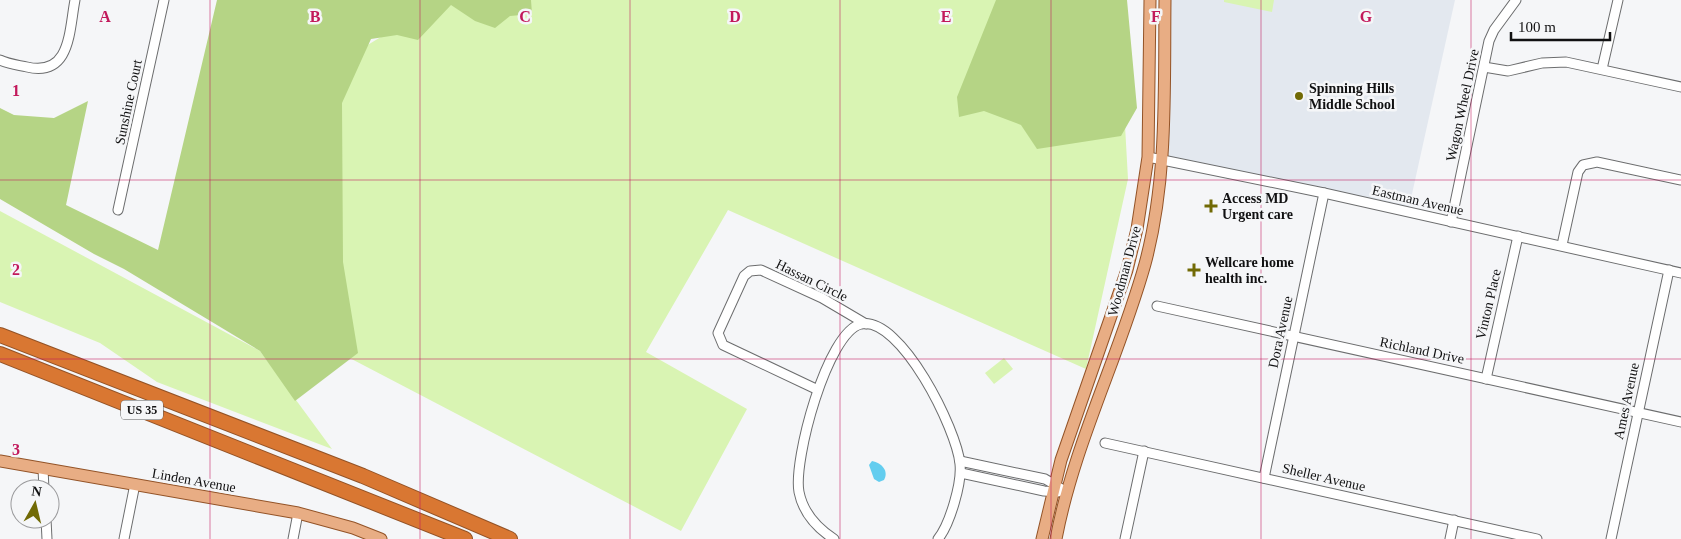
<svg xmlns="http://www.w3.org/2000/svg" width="1681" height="539" viewBox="0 0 1681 539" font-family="'Times New Roman',serif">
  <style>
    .built { fill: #e3e8ef }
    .green { fill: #d9f4b3 }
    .forest { fill: #b5d485 }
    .water { fill: #63cdef }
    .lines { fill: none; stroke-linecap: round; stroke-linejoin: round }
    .minor-casing { stroke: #6c6d6e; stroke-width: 11 }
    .major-casing { stroke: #935327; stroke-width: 13 }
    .highway-casing { stroke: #935327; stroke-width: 16 }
    .minor { stroke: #fff; stroke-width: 9 }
    .major { stroke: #e8ad84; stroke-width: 11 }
    .highway { stroke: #d97732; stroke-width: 14 }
    .grid { fill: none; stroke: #c2185b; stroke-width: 1; stroke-opacity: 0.55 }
    .poi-dot { fill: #716a05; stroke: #f5f6f8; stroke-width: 2 }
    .labels { text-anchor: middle; stroke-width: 5; stroke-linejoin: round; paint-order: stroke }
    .shield { fill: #f5f6f8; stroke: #555657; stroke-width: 1 }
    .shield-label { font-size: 12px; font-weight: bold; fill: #111112 }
    .poi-label { font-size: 14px; font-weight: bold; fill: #111112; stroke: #f5f6f8; text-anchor: start }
    .street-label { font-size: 14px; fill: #111112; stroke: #f5f6f8 }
    .grid-label { font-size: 16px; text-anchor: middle; font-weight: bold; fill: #c2185b; stroke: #f5f6f8; stroke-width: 5; stroke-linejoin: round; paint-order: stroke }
  </style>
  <rect width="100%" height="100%" fill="#f5f6f8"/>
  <!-- built -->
  <path class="built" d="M1165,0H1455L1408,212L1162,159Z"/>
  <!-- green -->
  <g class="green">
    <path d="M442,0H1118L1128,179L1086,369L728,210L646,352L747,409L681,531L342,354L334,99L356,52Z"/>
    <path d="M1224,0H1274L1272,12L1224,2Z"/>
    <path d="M0,211L260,351L332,449L157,382L100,343L0,302Z"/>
    <path d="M1004,358L1013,369L994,384L985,373Z"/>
  </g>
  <!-- forest -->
  <g class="forest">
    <path d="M217,0H531L532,14L510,16L495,28L475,21L451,5L418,40L397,35L371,39L342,103L343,262L358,353L295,401L260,351L124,269L94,254L0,199V108L14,115L54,118L88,101L66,205L158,250Z"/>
    <path d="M996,0H1127L1137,108L1121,136L1037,149L1021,125L984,111L959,117L957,97Z"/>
  </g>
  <!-- water -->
  <path class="water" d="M872,461C882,463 889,471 884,480L879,482L874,479L869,465Z"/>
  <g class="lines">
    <!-- minor casing -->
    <g class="minor-casing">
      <g id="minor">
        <path d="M0,60C8,64 18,65 27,67C71,77 69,31 75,0"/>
        <path d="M1484,67L1508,71L1542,63L1566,62L1681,87"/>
        <path d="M1602,69L1618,0"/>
        <path d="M1148,157L1324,193L1681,273"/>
        <path d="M118,210L164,0"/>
        <path d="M1451,222L1489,41L1494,30L1516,0"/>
        <path d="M1562,245L1578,172L1583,165L1597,162L1681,180"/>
        <path d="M1157,306L1681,422"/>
        <path d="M1486,379L1518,236"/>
        <path d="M816,389L723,345L718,333L744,276L750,271L761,270L822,298L866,324"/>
        <path d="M1105,443L1537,539"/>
        <path d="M960,461L1045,479L1067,492"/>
        <path d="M43,469L44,489"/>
        <path d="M961,473L1044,491L1058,492"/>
        <path d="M1264,478L1324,193"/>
        <path d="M46,519L47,539"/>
        <path d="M124,539L135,484"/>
        <path d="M293,539L298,513"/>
        <path d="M834,539C817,528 803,512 799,492C793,461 827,332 861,324C901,316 957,430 960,464C962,483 950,524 938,539"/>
        <path d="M1125,539L1144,451"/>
        <path d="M1450,539L1454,520"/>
        <path d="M1611,539L1669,270"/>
      </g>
    </g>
    <!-- major casing -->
    <g class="major-casing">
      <g id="major">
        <path d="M0,461L298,513L353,528L381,539"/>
        <path d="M1042,539L1061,460L1127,270L1137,229L1148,157L1150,0"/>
        <path d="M1056,539C1074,444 1119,357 1145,264C1168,179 1164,88 1165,0"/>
      </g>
    </g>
    <!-- highway casing -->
    <g class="highway-casing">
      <g id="highway">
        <path d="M0,335L363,476L510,539"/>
        <path d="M0,354L465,539"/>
      </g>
    </g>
    <!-- minor -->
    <use href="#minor" class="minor"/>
    <!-- major -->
    <use href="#major" class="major"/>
    <!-- highway -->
    <use href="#highway" class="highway"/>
  </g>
  <!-- grid -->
  <path class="grid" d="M210,0V539M420,0V539M630,0V539M840,0V539M1051,0V539M1261,0V539M1471,0V539M0,180H1681M0,359H1681"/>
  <!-- markers -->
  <g class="poi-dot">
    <circle cx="1299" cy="96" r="5"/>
    <path d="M1208.5 198.5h5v5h5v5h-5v5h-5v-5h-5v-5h5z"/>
    <path d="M1191.5 262.5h5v5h5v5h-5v5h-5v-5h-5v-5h5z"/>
  </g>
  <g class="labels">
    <!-- shield labels -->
    <rect class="shield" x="121" y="400.5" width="42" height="19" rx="4"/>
    <g class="shield-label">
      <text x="142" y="414">US 35</text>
    </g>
    <!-- poi labels -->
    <g class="poi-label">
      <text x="1309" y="93">Spinning Hills<tspan x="1309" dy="16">Middle School</tspan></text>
      <text x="1222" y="203">Access MD<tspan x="1222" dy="16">Urgent care</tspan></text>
      <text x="1205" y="267">Wellcare home<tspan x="1205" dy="16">health inc.</tspan></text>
    </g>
    <!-- street labels -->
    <g class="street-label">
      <text transform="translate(128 102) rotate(-78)" y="5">Sunshine Court</text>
      <text transform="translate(1462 105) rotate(-78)" y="5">Wagon Wheel Drive</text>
      <text transform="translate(1418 200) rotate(13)" y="5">Eastman Avenue</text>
      <text transform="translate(1124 271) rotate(-75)" y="5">Woodman Drive</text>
      <text transform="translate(812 280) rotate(26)" y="5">Hassan Circle</text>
      <text transform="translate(1488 304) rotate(-77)" y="5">Vinton Place</text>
      <text transform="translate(1280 332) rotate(-78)" y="5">Dora Avenue</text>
      <text transform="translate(1422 350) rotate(12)" y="5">Richland Drive</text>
      <text transform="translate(1626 401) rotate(-78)" y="5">Ames Avenue</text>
      <text transform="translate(1324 477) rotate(13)" y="5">Sheller Avenue</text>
      <text transform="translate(194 480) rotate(10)" y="5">Linden Avenue</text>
    </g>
  </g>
  <g class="grid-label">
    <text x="105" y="22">A</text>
    <text x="315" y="22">B</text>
    <text x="525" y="22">C</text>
    <text x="735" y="22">D</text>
    <text x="946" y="22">E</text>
    <text x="1156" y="22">F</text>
    <text x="1366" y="22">G</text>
    <text x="16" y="96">1</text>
    <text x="16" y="275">2</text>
    <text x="16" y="455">3</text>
  </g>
  <!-- north arrow -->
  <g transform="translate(35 504) rotate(8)"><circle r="24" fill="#f5f6f8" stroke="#9a9a9c"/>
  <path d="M0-4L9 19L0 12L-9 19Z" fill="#716a05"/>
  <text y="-8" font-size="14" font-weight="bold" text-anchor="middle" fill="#111112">N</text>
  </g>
  <!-- scale -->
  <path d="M1511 32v8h99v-8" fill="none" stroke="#111112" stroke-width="2.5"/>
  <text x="1518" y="32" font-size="15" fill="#111112" stroke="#f5f6f8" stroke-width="4" paint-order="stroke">100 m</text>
</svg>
